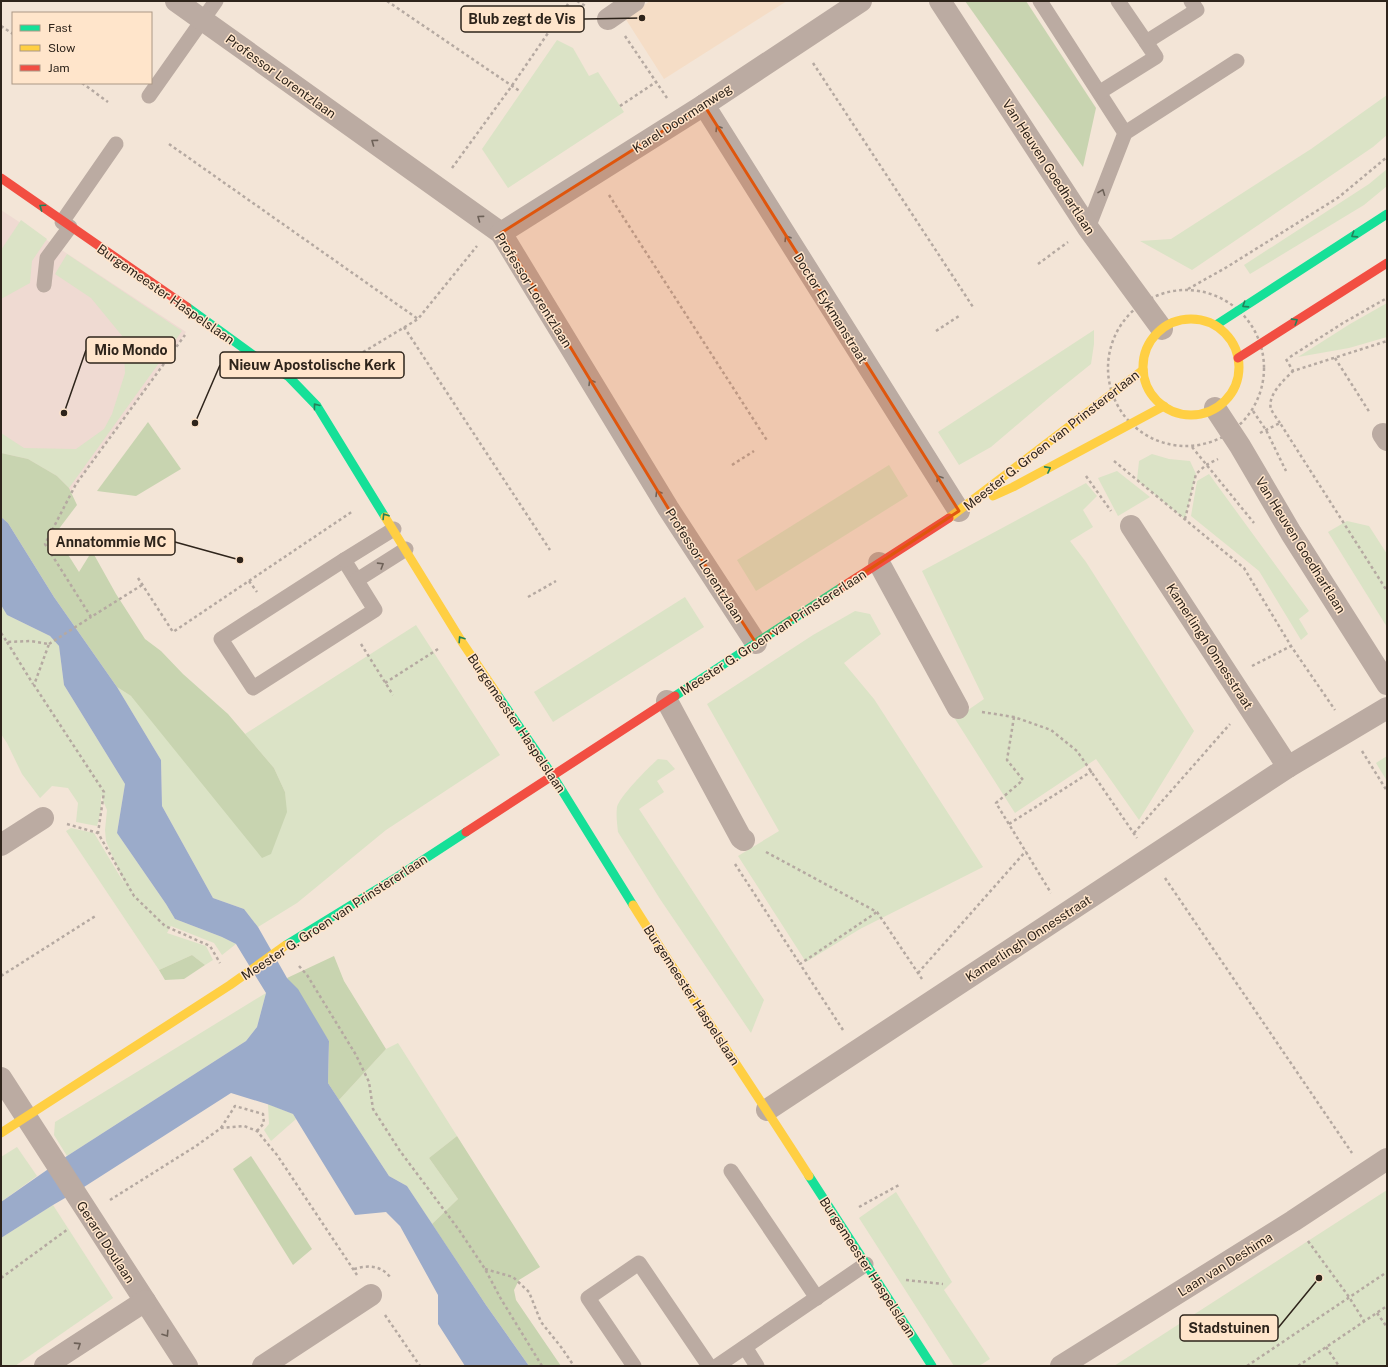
<svg xmlns="http://www.w3.org/2000/svg" width="1388" height="1367" viewBox="0 0 1388 1367" font-family="'Public Sans',sans-serif">
  <style>
    .built { fill: #f5ddc6 }
    .education { fill: #efdad2 }
    .green { fill: #dbe3c6 }
    .forest { fill: #c8d4b0 }
    .water { fill: #9babca }
    .lines { fill: none; stroke-linecap: round; stroke-linejoin: round }
    .path { stroke: #b5a9a1; stroke-width: 2.5; stroke-dasharray: 3 3; stroke-linecap: butt }
    .lane { stroke: #bbaba2; stroke-width: 15 }
    .street { stroke: #bbaba2; stroke-width: 22 }
    .fast { stroke: #16e098; stroke-width: 9 }
    .slow { stroke: #ffcf43; stroke-width: 9 }
    .jam { stroke: #f24e42; stroke-width: 9 }
    .oneway { stroke: #6d6158 }
    .oneway2 { stroke: #22825a }
    .marked { fill: #df560d; fill-opacity: 0.2; stroke: #df560d; stroke-width: 3; stroke-linejoin: round }
    .labels { text-anchor: middle; stroke-width: 3; stroke-linejoin: round; paint-order: stroke }
    .street-label { font-size: 13px; fill: #2e241b; stroke: #ffe5cb }
    .leader { fill: none; stroke: #2e241b; stroke-width: 1.5 }
    .callout-dot { fill: #2e241b; stroke: #ffe5cb; stroke-width: 1.5 }
    .callout { fill: #ffe5cb; stroke: #2e241b; stroke-width: 1.5 }
    .callout-label { font-size: 14px; text-anchor: middle; font-weight: bold; fill: #2e241b }
  </style>
  <rect width="100%" height="100%" fill="#f3e5d7"/>
  <!-- built -->
  <path class="built" d="M650,1H787L664,79L625,18Z"/>
  <!-- education -->
  <path class="education" d="M1,210L186,332L43,529L1,493Z"/>
  <!-- green -->
  <g class="green">
    <path d="M557,40L573,48L589,76L598,72L624,112L508,188L482,149Z"/>
    <path d="M1387,95V135L1373,147L1192,270L1140,241L1171,239L1311,149Z"/>
    <path d="M1387,169V186L1364,205L1250,274L1244,265L1369,184Z"/>
    <path d="M21,220L47,239L32,261L30,283L1,299V250Z"/>
    <path d="M67,254L182,331L69,488L57,476L28,459L1,453V433L24,448L76,449L104,429L112,414L125,373L123,337L91,298L55,274Z"/>
    <path d="M1387,303V337L1349,348L1298,357L1350,324Z"/>
    <path d="M1094,330V344L1091,364L1050,397L991,447L959,465L938,432Z"/>
    <path d="M1152,454L1169,459L1190,461L1196,474L1185,519L1137,480L1139,461Z"/>
    <path d="M889,465L908,496L756,591L737,560Z"/>
    <path d="M1117,471L1150,497L1118,516L1098,478Z"/>
    <path d="M1209,474L1309,611L1299,619L1308,634L1301,640L1259,571L1191,516L1197,481Z"/>
    <path d="M1086,483L1097,496L1083,510L1093,527L1070,541L1086,562L1194,731L1139,820L1096,759L1015,813L955,719L984,699L922,571Z"/>
    <path d="M1347,521L1369,526L1387,554V627L1328,532Z"/>
    <path d="M685,597L704,627L553,722L534,692Z"/>
    <path d="M1,605L7,615L50,636L59,646L64,685L125,784L117,833L166,904L175,919L222,937L236,944L222,955L214,943L171,926L167,933L206,946L213,960L205,965L192,955L159,970L66,831L71,828L94,833L124,883L106,841L105,830L107,810L101,796V811L97,826L76,822L78,803L68,788L52,786L40,798L22,774L7,743L1,734Z"/>
    <path d="M855,611L870,614L881,634L844,663L874,699L983,867L860,929L806,962L738,856L779,831L707,704L813,635Z"/>
    <path d="M416,625L500,755L386,830L297,903L258,927L244,909L213,898L162,806L161,760L117,687L131,696L286,812L285,792L274,768L245,734Z"/>
    <path d="M1387,756V781L1376,763Z"/>
    <path d="M658,759L667,760L675,769L657,781L664,792L639,809L764,1000L751,1033L660,899L618,832C617,823 616,815 617,807C620,796 649,767 658,759Z"/>
    <path d="M266,993L257,1027L246,1041L67,1156L54,1135L55,1122Z"/>
    <path d="M398,1043L457,1136L429,1158L458,1199L432,1224L407,1186L389,1176L339,1100L386,1049Z"/>
    <path d="M268,1104L293,1114L296,1119L271,1141L264,1130L269,1124Z"/>
    <path d="M17,1147L37,1176L1,1202V1157Z"/>
    <path d="M1387,1190V1366H1114Z"/>
    <path d="M896,1192L952,1282L944,1290L990,1359L979,1366H954L859,1218Z"/>
    <path d="M53,1205L113,1298L15,1366H1V1238Z"/>
  </g>
  <!-- forest -->
  <g class="forest">
    <path d="M965,1H1026L1096,108L1083,167Z"/>
    <path d="M148,422L181,469L136,496L97,491Z"/>
    <path d="M1,453L28,459L57,476L69,488L77,505L55,534L79,572L92,551L116,594L145,639L161,651L183,674L228,714L274,768L285,792L287,812L271,854L262,858L131,696L117,687L54,597L8,523L1,517Z"/>
    <path d="M192,955L205,965L184,979L165,980L159,970Z"/>
    <path d="M334,956L344,981L386,1049L339,1100L328,1083L329,1041L287,978Z"/>
    <path d="M457,1136L540,1267L519,1280L514,1290L516,1300L561,1366H529L486,1305L432,1224L458,1199L429,1158Z"/>
    <path d="M251,1156L312,1249L293,1265L233,1169Z"/>
  </g>
  <!-- water -->
  <path class="water" d="M1,517L8,523L54,597L117,687L161,760L162,806L213,898L244,909L258,927L287,978L298,989L329,1041L328,1083L389,1176L407,1186L486,1305L529,1366H465L438,1324V1295L400,1226L386,1212L355,1215L293,1114L267,1104L231,1093L84,1187L53,1205L1,1238V1202L67,1156L246,1041L257,1027L266,993L236,944L222,937L175,919L166,904L117,833L125,784L64,685L59,646L50,636L7,615L1,605Z"/>
  <g class="lines">
    <!-- path -->
    <g class="path">
      <path d="M387,1L521,92"/>
      <path d="M577,1L587,7"/>
      <path d="M1,26L13,34"/>
      <path d="M625,36L667,98"/>
      <path d="M813,63L973,307"/>
      <path d="M82,83L108,102"/>
      <path d="M620,106L656,82"/>
      <path d="M169,144L418,319"/>
      <path d="M452,168L511,87L570,1"/>
      <path d="M609,195L768,442"/>
      <path d="M1038,264L1068,242"/>
      <path d="M1188,289L1227,267L1339,197L1387,157"/>
      <circle cx="1186" cy="368" r="78"/>
      <path d="M404,327L550,550"/>
      <path d="M936,331L959,316"/>
      <path d="M1290,357L1343,323L1387,298"/>
      <path d="M1335,358L1370,413"/>
      <path d="M1286,359L1293,371L1387,341"/>
      <path d="M322,377L418,319L477,246"/>
      <path d="M1253,411L1266,430L1286,471"/>
      <path d="M1280,423C1277,419 1273,413 1271,409C1267,395 1284,380 1293,371"/>
      <path d="M1260,433L1280,423L1387,591"/>
      <path d="M1192,447L1254,523"/>
      <path d="M1114,461L1244,568L1291,646L1335,710"/>
      <path d="M732,465L754,451"/>
      <path d="M1086,476L1111,511"/>
      <path d="M1185,519L1196,474L1206,465L1218,459"/>
      <path d="M138,578L173,632L353,511"/>
      <path d="M249,581L257,592"/>
      <path d="M142,585L91,617L45,544L76,484L185,335"/>
      <path d="M528,597L556,581"/>
      <path d="M1,633L7,642L31,641L49,644L34,685L104,792L98,833L134,896L165,926L210,946L220,963"/>
      <path d="M7,642L33,684"/>
      <path d="M49,644L91,617"/>
      <path d="M361,644L393,695"/>
      <path d="M1252,666L1291,646"/>
      <path d="M385,683L438,649"/>
      <path d="M982,712L1014,717L1051,730L1077,751L1137,838"/>
      <path d="M1014,717L1007,760L1023,780L996,803L1051,893"/>
      <path d="M1362,751L1387,791"/>
      <path d="M67,824L98,833"/>
      <path d="M1009,824L1092,771"/>
      <path d="M1134,833L1230,724"/>
      <path d="M766,852L877,912L922,979"/>
      <path d="M735,864L800,964"/>
      <path d="M1165,878L1352,1153"/>
      <path d="M299,966L307,975L356,1055L369,1082L373,1109L400,1151L459,1230L485,1269L501,1299L542,1366"/>
      <path d="M918,973L1026,851"/>
      <path d="M1,976L97,915"/>
      <path d="M843,1030L800,964L877,912"/>
      <path d="M221,1128L235,1106L263,1114L264,1123L257,1131"/>
      <path d="M110,1200L196,1146L221,1128L244,1126L257,1131L277,1155L357,1275"/>
      <path d="M859,1207L899,1185"/>
      <path d="M1308,1241L1349,1297L1364,1321"/>
      <path d="M354,1269C367,1265 381,1265 390,1277"/>
      <path d="M485,1269L513,1277L529,1292L541,1322L561,1347L574,1366"/>
      <path d="M1,1278L68,1229"/>
      <path d="M906,1280L943,1284"/>
      <path d="M1377,1313L1387,1327"/>
      <path d="M385,1315L420,1366"/>
      <path d="M1326,1347L1339,1366"/>
      <path d="M1247,1366L1387,1272"/>
      <path d="M1298,1366L1387,1306"/>
    </g>
    <!-- lane -->
    <g class="lane">
      <path d="M1040,1L1125,133"/>
      <path d="M1118,1L1146,42L1197,10L1191,1"/>
      <path d="M1100,92L1156,57L1146,42"/>
      <path d="M149,96L216,1"/>
      <path d="M62,222L116,144"/>
      <path d="M1088,228L1125,133L1237,61"/>
      <path d="M44,285L47,258L70,227"/>
      <path d="M344,560L375,610L253,688L221,639Z"/>
      <path d="M344,560L394,529"/>
      <path d="M357,580L406,549"/>
      <path d="M731,1171L817,1298"/>
      <path d="M745,1347L757,1366"/>
      <path d="M634,1366L588,1298L639,1263L709,1366"/>
      <path d="M717,1366L866,1264"/>
    </g>
    <!-- street -->
    <g class="street">
      <path d="M176,1L501,233L668,508L756,643"/>
      <path d="M940,1L1088,228L1162,329"/>
      <path d="M608,19L634,1"/>
      <path d="M704,105L959,511"/>
      <path d="M501,233L704,105L861,1"/>
      <path d="M1215,408L1240,446L1291,533L1387,684"/>
      <path d="M1383,434L1387,440"/>
      <path d="M1131,526L1288,767"/>
      <path d="M879,563L958,708"/>
      <path d="M667,701L741,838L744,840"/>
      <path d="M1,845L43,818"/>
      <path d="M1,1078L187,1366"/>
      <path d="M767,1110L1288,767L1387,708"/>
      <path d="M45,1366L145,1301"/>
      <path d="M263,1366L371,1295"/>
      <path d="M1061,1366L1293,1221L1387,1159"/>
    </g>
    <!-- fast -->
    <g class="fast">
      <path d="M187,307L256,357L289,377L317,406L385,517"/>
      <path d="M1216,325L1387,214"/>
      <path d="M497,694L553,776L633,905"/>
      <path d="M675,696L842,587"/>
      <path d="M286,945L397,877L466,832"/>
      <path d="M809,1176L932,1366"/>
    </g>
    <!-- slow -->
    <g class="slow">
      <circle cx="1191" cy="367" r="48"/>
      <path d="M993,496L1013,487L1164,406"/>
      <path d="M385,517L462,642L497,694"/>
      <path d="M949,518L1143,370"/>
      <path d="M633,905C690,996 751,1085 809,1176"/>
      <path d="M1,1133L230,985L286,945"/>
    </g>
    <!-- jam -->
    <g class="jam">
      <path d="M1,178L187,307"/>
      <path d="M1238,358L1387,263"/>
      <path d="M842,587L949,518"/>
      <path d="M466,832L675,696"/>
    </g>
  </g>
  <!-- one-way arrows -->
  <defs><path id="oneway-chevron" d="M-2-3.5L2.5 0L-2 3.5" fill="none" stroke-width="1.6" stroke-linecap="round" stroke-linejoin="round"/></defs>
  <g class="oneway">
    <use href="#oneway-chevron" transform="translate(718 128) rotate(-122)"/>
    <use href="#oneway-chevron" transform="translate(374 142) rotate(-144)"/>
    <use href="#oneway-chevron" transform="translate(1102 192) rotate(-69)"/>
    <use href="#oneway-chevron" transform="translate(480 218) rotate(-144)"/>
    <use href="#oneway-chevron" transform="translate(787 238) rotate(-122)"/>
    <use href="#oneway-chevron" transform="translate(591 382) rotate(-121)"/>
    <use href="#oneway-chevron" transform="translate(939 478) rotate(-122)"/>
    <use href="#oneway-chevron" transform="translate(658 493) rotate(-121)"/>
    <use href="#oneway-chevron" transform="translate(381 565) rotate(-32)"/>
    <use href="#oneway-chevron" transform="translate(166 1334) rotate(57)"/>
    <use href="#oneway-chevron" transform="translate(78 1345) rotate(-33)"/>
  </g>
  <g class="oneway2">
    <use href="#oneway-chevron" transform="translate(42 207) rotate(-145)"/>
    <use href="#oneway-chevron" transform="translate(1354 235) rotate(147)"/>
    <use href="#oneway-chevron" transform="translate(1245 305) rotate(147)"/>
    <use href="#oneway-chevron" transform="translate(1295 321) rotate(-32)"/>
    <use href="#oneway-chevron" transform="translate(316 406) rotate(-128)"/>
    <use href="#oneway-chevron" transform="translate(1048 469) rotate(-28)"/>
    <use href="#oneway-chevron" transform="translate(385 516) rotate(-122)"/>
    <use href="#oneway-chevron" transform="translate(461 639) rotate(-123)"/>
  </g>
  <!-- marked area -->
  <path class="marked" d="M704,105L959,511L756,643L668,508L501,233Z"/>
  <g class="labels">
    <!-- street labels -->
    <g class="street-label">
      <text transform="translate(281 76) rotate(36)" y="5">Professor Lorentzlaan</text>
      <text transform="translate(682 118) rotate(-33)" y="5">Karel Doormanweg</text>
      <text transform="translate(1049 167) rotate(57)" y="5">Van Heuven Goedhartlaan</text>
      <text transform="translate(534 290) rotate(58)" y="5">Professor Lorentzlaan</text>
      <text transform="translate(166 294) rotate(35)" y="5">Burgemeester Haspelslaan</text>
      <text transform="translate(831 308) rotate(58)" y="5">Doctor Eykmanstraat</text>
      <text transform="translate(1051 440) rotate(-38)" y="5">Meester G. Groen van Prinstererlaan</text>
      <text transform="translate(1301 545) rotate(58)" y="5">Van Heuven Goedhartlaan</text>
      <text transform="translate(705 565) rotate(57)" y="5">Professor Lorentzlaan</text>
      <text transform="translate(773 632) rotate(-33)" y="5">Meester G. Groen van Prinstererlaan</text>
      <text transform="translate(1210 646) rotate(57)" y="5">Kamerlingh Onnesstraat</text>
      <text transform="translate(517 723) rotate(56)" y="5">Burgemeester Haspelslaan</text>
      <text transform="translate(334 917) rotate(-33)" y="5">Meester G. Groen van Prinstererlaan</text>
      <text transform="translate(1028 938) rotate(-33)" y="5">Kamerlingh Onnesstraat</text>
      <text transform="translate(692 995) rotate(57)" y="5">Burgemeester Haspelslaan</text>
      <text transform="translate(106 1242) rotate(57)" y="5">Gerard Doulaan</text>
      <text transform="translate(1225 1264) rotate(-32)" y="5">Laan van Deshima</text>
      <text transform="translate(868 1267) rotate(57)" y="5">Burgemeester Haspelslaan</text>
    </g>
  </g>
  <!-- callouts -->
  <path class="leader" d="M642 18L584 19M64 413L86 350M195 423L220 365M240 560L175 542M1319 1278L1278 1328"/>
  <g class="callout-dot">
    <circle cx="642" cy="18" r="4"/>
    <circle cx="64" cy="413" r="4"/>
    <circle cx="195" cy="423" r="4"/>
    <circle cx="240" cy="560" r="4"/>
    <circle cx="1319" cy="1278" r="4"/>
  </g>
  <g class="callout">
    <rect x="461" y="6" width="123" height="26" rx="4"/>
    <rect x="86" y="337" width="89" height="26" rx="4"/>
    <rect x="220" y="352" width="184" height="26" rx="4"/>
    <rect x="48" y="529" width="127" height="26" rx="4"/>
    <rect x="1180" y="1315" width="98" height="26" rx="4"/>
  </g>
  <g class="callout-label">
    <text x="522" y="24">Blub zegt de Vis</text>
    <text x="131" y="355">Mio Mondo</text>
    <text x="312" y="370">Nieuw Apostolische Kerk</text>
    <text x="111" y="547">Annatommie MC</text>
    <text x="1229" y="1333">Stadstuinen</text>
  </g>
  <!-- border -->
  <rect width="1388" height="1367" fill="none" stroke="#2e241b" stroke-width="4"/>
  <!-- legend -->
  <rect x="12" y="12" width="140" height="72" fill="#ffe5cb" stroke="#ab9885"/>
  <rect x="20" y="25" width="20" height="6" fill="#16e098" stroke="#ab9885"/>
  <text x="48" y="32" font-size="12" fill="#2e241b">Fast</text>
  <rect x="20" y="45" width="20" height="6" fill="#ffcf43" stroke="#ab9885"/>
  <text x="48" y="52" font-size="12" fill="#2e241b">Slow</text>
  <rect x="20" y="65" width="20" height="6" fill="#f24e42" stroke="#ab9885"/>
  <text x="48" y="72" font-size="12" fill="#2e241b">Jam</text>
</svg>
